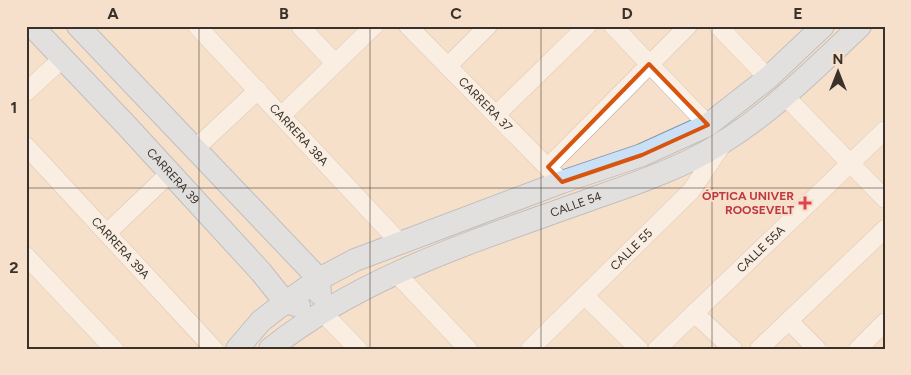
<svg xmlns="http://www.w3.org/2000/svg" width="911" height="375" viewBox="0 0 911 375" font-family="Figtree,sans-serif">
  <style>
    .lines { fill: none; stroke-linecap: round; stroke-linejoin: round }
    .minor-casing { stroke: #c0aa97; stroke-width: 19 }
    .major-casing { stroke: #8096ac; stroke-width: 24 }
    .minor { stroke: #fff; stroke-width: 18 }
    .major { stroke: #cae0f7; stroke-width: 22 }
    .marked { fill: none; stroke: #d7550f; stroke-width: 4; stroke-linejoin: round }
    .grid { fill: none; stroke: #3a322a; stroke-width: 1; stroke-opacity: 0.55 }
    .health-dot { fill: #e0444e; stroke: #f6e0cb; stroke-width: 2 }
    .labels { text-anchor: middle; stroke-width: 4; stroke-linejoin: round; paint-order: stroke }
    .street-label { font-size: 12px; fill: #3a322a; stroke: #f6e0cb }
    .health-label { font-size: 12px; font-weight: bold; fill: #be3a42; stroke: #f6e0cb; text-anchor: end }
    .neatline { fill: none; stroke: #3a322a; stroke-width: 2 }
    .grid-label { font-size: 16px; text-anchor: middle; font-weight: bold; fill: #3a322a }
  </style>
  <rect width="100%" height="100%" fill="#f6e0cb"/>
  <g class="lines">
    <!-- minor casing -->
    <g class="minor-casing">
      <g id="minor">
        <path id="s1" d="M197,26L401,244"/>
        <path d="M300,26L335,63"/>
        <path id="s2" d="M408,26L562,182"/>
        <path d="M613,26L708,125"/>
        <path d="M718,26L768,78"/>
        <path d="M448,66L488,26"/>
        <path d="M26,92L63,58"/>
        <path d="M785,96L885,199"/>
        <path d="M282,115L374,26"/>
        <path d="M496,115L587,26"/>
        <path id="s3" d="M26,146L214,349"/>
        <path d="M196,148L258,90"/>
        <path d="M548,167L688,26"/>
        <path d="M107,233L170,173"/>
        <path d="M26,256L114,349"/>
        <path d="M396,273L468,349"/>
        <path d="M585,296L639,349"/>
        <path d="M322,312L358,349"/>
        <path d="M694,313L733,349"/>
        <path d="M789,321L817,349"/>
        <path id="s4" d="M530,349L691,191L724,142"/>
        <path id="s5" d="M657,349L885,130"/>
        <path d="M759,349L885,229"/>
        <path d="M858,349L885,322"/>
      </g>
    </g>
    <!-- major casing -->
    <g class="major-casing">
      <g id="major">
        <path id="s6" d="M32,26L127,126L261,272L285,302L299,306"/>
        <path d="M78,26L319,279L320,294"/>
        <path d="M237,349L261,321L279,307L319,279L355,260L562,182L642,155L708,125L768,78L823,26"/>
        <path id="s7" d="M270,349C365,273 482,239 594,198C626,187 658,176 689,161C756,129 807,76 860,26"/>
      </g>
    </g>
    <!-- minor -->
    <use href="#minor" class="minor"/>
    <!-- major -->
    <use href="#major" class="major"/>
  </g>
  <!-- marked area -->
  <path d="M0 0H911V375H0ZM649,64L708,125L642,155L562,182L548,167Z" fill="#f6e0cb" fill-opacity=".55" fill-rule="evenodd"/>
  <path class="marked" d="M649,64L708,125L642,155L562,182L548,167Z"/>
  <!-- grid -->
  <path class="grid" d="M199,26V349M370,26V349M541,26V349M712,26V349M26,188H885"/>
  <!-- markers -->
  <path class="health-dot" d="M802.5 195.5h5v5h5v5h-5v5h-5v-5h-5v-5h5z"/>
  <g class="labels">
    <!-- street labels -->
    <g class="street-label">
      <text dy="4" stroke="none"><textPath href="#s2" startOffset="110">CARRERA 37</textPath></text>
      <text dy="4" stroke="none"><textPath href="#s1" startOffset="149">CARRERA 38A</textPath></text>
      <text dy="4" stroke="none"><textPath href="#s6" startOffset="206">CARRERA 39</textPath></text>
      <text dy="4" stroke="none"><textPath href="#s7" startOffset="340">CALLE 54</textPath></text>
      <text dy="4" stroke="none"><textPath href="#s3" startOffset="139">CARRERA 39A</textPath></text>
      <text dy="4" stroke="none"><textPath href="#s4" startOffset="142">CALLE 55</textPath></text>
      <text dy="4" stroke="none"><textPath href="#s5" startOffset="144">CALLE 55A</textPath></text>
    </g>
    <!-- health labels -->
    <g class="health-label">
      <text x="794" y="200">ÓPTICA UNIVER<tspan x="794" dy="14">ROOSEVELT</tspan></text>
    </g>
  </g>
  <!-- border -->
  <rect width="911" height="375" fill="none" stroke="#f6e0cb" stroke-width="55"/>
  <!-- north arrow -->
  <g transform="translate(838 72)" stroke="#f6e0cb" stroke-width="4" paint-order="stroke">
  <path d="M0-4L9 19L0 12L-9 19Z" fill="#3a322a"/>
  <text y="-8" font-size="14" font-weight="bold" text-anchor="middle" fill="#3a322a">N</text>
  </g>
  <rect x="28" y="28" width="856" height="320" class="neatline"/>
  <g class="grid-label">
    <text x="113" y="19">A</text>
    <text x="284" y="19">B</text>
    <text x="456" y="19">C</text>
    <text x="627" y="19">D</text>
    <text x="798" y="19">E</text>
    <text x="14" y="113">1</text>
    <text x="14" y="273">2</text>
  </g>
</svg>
